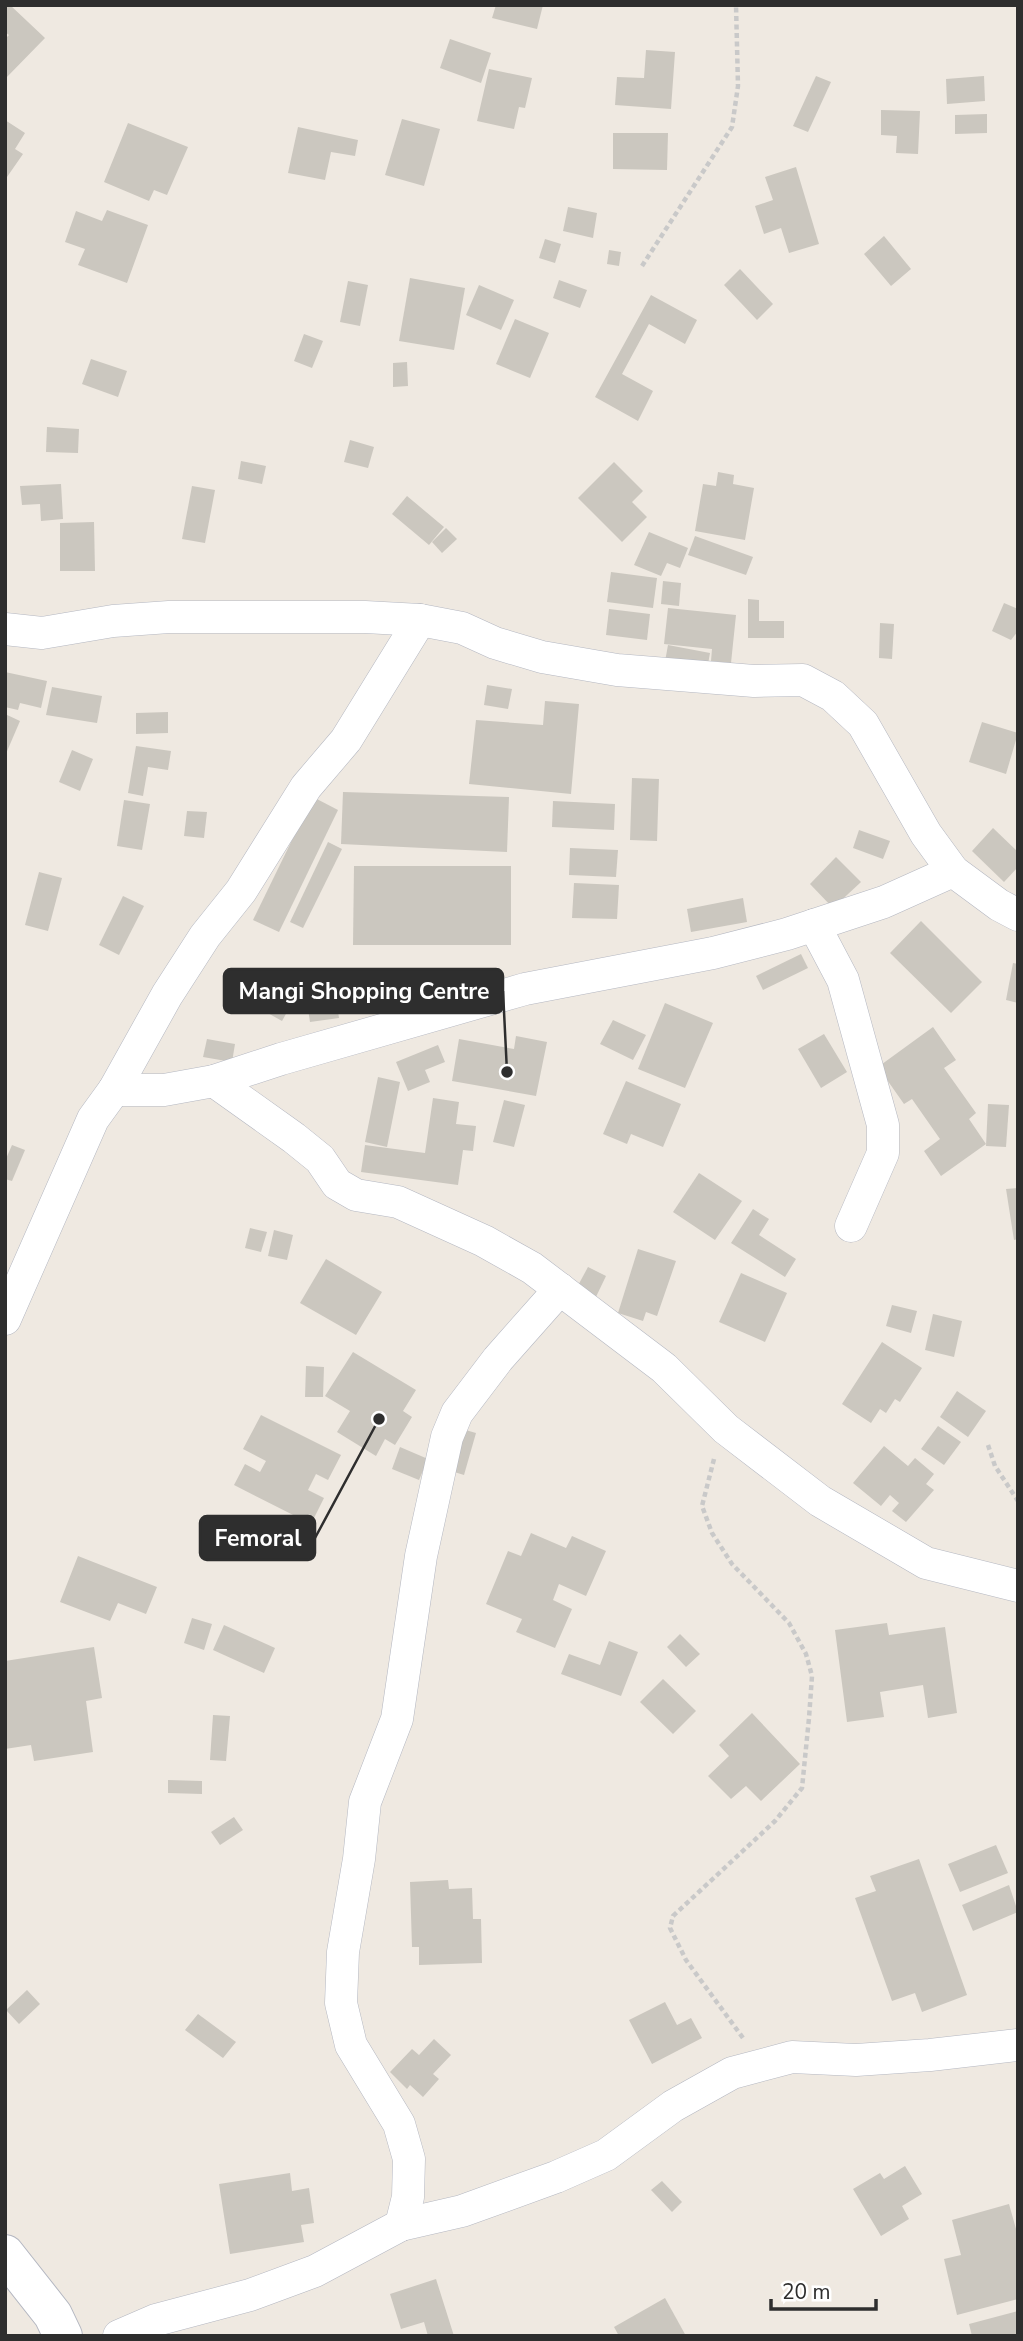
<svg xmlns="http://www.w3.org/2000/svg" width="1023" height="2341" viewBox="0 0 1023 2341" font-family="'Nunito Sans',sans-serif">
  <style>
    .building { fill: #cbc7bf }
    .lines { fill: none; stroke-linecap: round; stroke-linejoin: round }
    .minor-casing { stroke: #b4b7c1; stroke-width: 33 }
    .tertiary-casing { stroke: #b4b7c1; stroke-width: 40 }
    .path { stroke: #c9c9c9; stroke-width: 4.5; stroke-dasharray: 5 3.5; stroke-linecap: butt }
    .minor { stroke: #fff; stroke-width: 32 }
    .tertiary { stroke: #fff; stroke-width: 38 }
    .leader { fill: none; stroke: #2e2e2e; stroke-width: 2.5 }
    .callout-dot { fill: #2e2e2e; stroke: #fff; stroke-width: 2.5 }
    .callout { fill: #2e2e2e; stroke: #2e2e2e; stroke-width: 2.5 }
    .callout-label { font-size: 23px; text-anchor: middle; font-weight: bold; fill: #fff }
  </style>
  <rect width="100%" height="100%" fill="#efe9e1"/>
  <!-- building -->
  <g class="building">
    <path d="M5,5H10L45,38L5,79V39L9,35L5,32Z"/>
    <path d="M496,5H543L537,29L492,18Z"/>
    <path d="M450,39L491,53L481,83L440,68Z"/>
    <path d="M646,50L675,52L671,109L615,105L617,77L644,78Z"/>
    <path d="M489,69L532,78L525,108L519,107L514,129L477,121Z"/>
    <path d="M816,76L831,82L808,132L793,126Z"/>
    <path d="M984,76L985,101L947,104L946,79Z"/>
    <path d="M881,110L920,111L918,154L896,153L897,136L881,135Z"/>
    <path d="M987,114V133L955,134V115Z"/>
    <path d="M402,119L440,129L424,186L385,175Z"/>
    <path d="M5,120L25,133L15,149L23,154L7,177Z"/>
    <path d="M128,123L188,147L167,195L154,190L149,201L104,182Z"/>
    <path d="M298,127L358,140L355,156L331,152L325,180L288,173Z"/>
    <path d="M613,133H668L667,170L613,169Z"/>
    <path d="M796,167L819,244L789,253L781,228L764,234L755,206L773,200L765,177Z"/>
    <path d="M568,207L597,213L593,238L563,231Z"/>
    <path d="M107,210L148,225L127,283L78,265L85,249L65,242L76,211L102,221Z"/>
    <path d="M884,236L911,269L891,286L864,254Z"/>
    <path d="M545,239L561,244L555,263L539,258Z"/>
    <path d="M609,250L621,252L619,266L607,264Z"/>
    <path d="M740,269L773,304L757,320L724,285Z"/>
    <path d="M410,278L465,288L454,350L399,341Z"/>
    <path d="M559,280L587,290L580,308L553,298Z"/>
    <path d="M348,281L368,285L360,326L340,322Z"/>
    <path d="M479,285L514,300L501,330L466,315Z"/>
    <path d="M651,295L697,320L685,344L649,324L622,374L653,391L638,421L595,397Z"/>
    <path d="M515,319L549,333L530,378L496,364Z"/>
    <path d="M304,334L323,341L312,368L294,361Z"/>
    <path d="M91,359L127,371L118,397L82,384Z"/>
    <path d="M407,362L408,386L393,387V363Z"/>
    <path d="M47,427L79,429L78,453L46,452Z"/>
    <path d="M350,440L374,447L368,468L344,462Z"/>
    <path d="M241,461L266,466L262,484L238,479Z"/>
    <path d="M614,462L643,491L632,502L647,517L622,542L578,498Z"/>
    <path d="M718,472L734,475L733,484L754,488L745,540L695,531L703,484L716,486Z"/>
    <path d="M61,484L63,519L41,521L40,504L22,505L20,486Z"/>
    <path d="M192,486L215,490L205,543L182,539Z"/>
    <path d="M407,496L444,527L429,545L392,514Z"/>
    <path d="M94,522L95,571H60V523Z"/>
    <path d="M446,528L457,539L442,553L432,542Z"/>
    <path d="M649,532L688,548L680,568L667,563L661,576L634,565Z"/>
    <path d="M695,536L753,557L746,575L688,555Z"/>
    <path d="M611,572L657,578L653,608L607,602Z"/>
    <path d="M663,581L681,583L679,606L661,604Z"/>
    <path d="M748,599L759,600V621H784V638H748Z"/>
    <path d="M1004,603L1018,609V631L1011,640L992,631Z"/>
    <path d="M668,608L736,615L731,663L711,661L712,649L664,644Z"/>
    <path d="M609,609L650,614L647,640L606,635Z"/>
    <path d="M880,623L894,624L892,659L879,658Z"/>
    <path d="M668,645L710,653L706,675L664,667Z"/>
    <path d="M5,672L47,681L41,708L20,703L18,710L5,707Z"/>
    <path d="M487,685L512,689L508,709L484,705Z"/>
    <path d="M52,687L102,696L97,723L46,715Z"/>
    <path d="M545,701L579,704L571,794L469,784L476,720L543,725Z"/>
    <path d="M168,712V733L136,734V713Z"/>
    <path d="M5,714L20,721L5,756Z"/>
    <path d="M982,722L1018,733L1006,774L969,762Z"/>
    <path d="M136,746L171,751L168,770L148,767L143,796L128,793Z"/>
    <path d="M72,750L93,759L80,791L59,782Z"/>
    <path d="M632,778L659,779L657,841L630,840Z"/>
    <path d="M343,792L509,797L507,852L341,844Z"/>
    <path d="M313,797L338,810L279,932L253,920Z"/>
    <path d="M124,800L150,804L142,850L117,846Z"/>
    <path d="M553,801L615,804L614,830L552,827Z"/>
    <path d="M187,811L207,812L204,838L184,836Z"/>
    <path d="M993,828L1018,852V867L1004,882L972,851Z"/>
    <path d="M859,830L890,841L883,859L853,848Z"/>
    <path d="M328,842L342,849L303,928L290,922Z"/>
    <path d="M570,848L618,850L616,877L569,875Z"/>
    <path d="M836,857L861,882L833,908L810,884Z"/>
    <path d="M354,866H511V945H353Z"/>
    <path d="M39,872L62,878L48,931L25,925Z"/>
    <path d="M574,883L619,885L617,919L572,918Z"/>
    <path d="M123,896L144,906L119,955L99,945Z"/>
    <path d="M743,898L747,922L691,932L687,909Z"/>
    <path d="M921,921L982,982L951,1013L890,953Z"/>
    <path d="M801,954L808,968L763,990L756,976Z"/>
    <path d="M1013,963L1018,964V1003L1006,1000Z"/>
    <path d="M262,977L296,996L282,1021L248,1002Z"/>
    <path d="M333,978L339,1018L310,1022L304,982Z"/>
    <path d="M665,1003L713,1023L685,1088L638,1069Z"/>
    <path d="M613,1020L646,1035L633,1060L600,1044Z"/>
    <path d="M933,1027L956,1060L944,1068L976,1113L969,1119L986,1144L941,1176L924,1151L940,1139L912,1099L904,1104L878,1067Z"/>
    <path d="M824,1034L847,1072L821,1088L798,1049Z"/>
    <path d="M516,1036L547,1042L536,1096L452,1081L459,1039L514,1049Z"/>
    <path d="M207,1039L235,1044L232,1062L203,1057Z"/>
    <path d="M438,1045L445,1062L425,1070L430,1082L408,1091L396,1062Z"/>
    <path d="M378,1077L400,1082L387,1147L365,1142Z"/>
    <path d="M626,1081L681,1104L663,1147L631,1134L627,1144L603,1134Z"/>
    <path d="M433,1098L459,1102L456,1124L476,1126L473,1151L463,1150L458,1185L361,1172L365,1145L425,1153Z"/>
    <path d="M504,1100L525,1105L514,1147L493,1142Z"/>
    <path d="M988,1104L1009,1105L1006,1147L986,1146Z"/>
    <path d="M12,1145L25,1150L12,1181L5,1179V1161Z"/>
    <path d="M699,1173L742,1201L715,1240L673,1212Z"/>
    <path d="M1018,1188V1239L1014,1240L1006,1189Z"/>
    <path d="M753,1209L769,1219L759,1235L796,1259L785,1277L731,1243Z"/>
    <path d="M250,1228L267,1232L261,1252L245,1248Z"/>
    <path d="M274,1230L293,1235L287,1260L268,1256Z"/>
    <path d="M638,1249L676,1261L657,1316L646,1312L643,1321L618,1313Z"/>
    <path d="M326,1259L382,1292L356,1335L300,1303Z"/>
    <path d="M588,1267L606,1276L594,1301L575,1291Z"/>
    <path d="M741,1273L787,1293L765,1342L719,1322Z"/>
    <path d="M892,1305L917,1311L911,1333L886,1326Z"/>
    <path d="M933,1314L962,1321L954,1357L925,1350Z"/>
    <path d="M882,1342L922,1368L900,1402L895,1399L886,1413L880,1409L871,1423L842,1404Z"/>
    <path d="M353,1352L416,1390L403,1411L412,1417L395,1445L385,1439L376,1456L337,1432L350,1411L325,1396Z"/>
    <path d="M306,1366L324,1367L323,1397H305Z"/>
    <path d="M957,1391L986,1411L968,1437L940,1417Z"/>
    <path d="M261,1415L341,1455L328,1480L316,1474L308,1490L324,1498L311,1524L234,1485L245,1464L260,1472L266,1461L243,1449Z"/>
    <path d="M938,1426L961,1442L944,1465L921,1449Z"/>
    <path d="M462,1429L476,1433L464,1475L451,1471Z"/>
    <path d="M884,1446L908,1466L915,1458L934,1474L926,1484L934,1490L906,1522L892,1511L899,1503L890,1495L881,1506L853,1483Z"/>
    <path d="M400,1447L428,1459L419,1480L392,1469Z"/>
    <path d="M531,1533L566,1548L572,1536L606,1551L586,1596L559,1584L553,1600L572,1609L555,1648L516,1632L522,1619L486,1604L508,1551L521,1556Z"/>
    <path d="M78,1556L157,1587L146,1614L118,1603L110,1621L60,1602Z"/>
    <path d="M192,1618L212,1624L204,1650L184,1643Z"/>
    <path d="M887,1623L889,1635L945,1627L957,1713L928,1718L923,1685L880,1692L884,1717L847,1722L835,1630Z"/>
    <path d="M224,1625L275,1648L264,1673L213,1650Z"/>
    <path d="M680,1634L700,1654L686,1667L667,1647Z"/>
    <path d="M609,1641L638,1652L621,1696L561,1674L569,1654L600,1665Z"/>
    <path d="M94,1647L102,1698L86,1701L93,1752L34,1761L31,1745L5,1749V1661Z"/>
    <path d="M663,1679L696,1711L673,1734L640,1702Z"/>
    <path d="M752,1713L800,1764L761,1801L746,1786L731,1799L708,1776L729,1756L719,1745Z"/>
    <path d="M213,1715L230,1716L226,1761L210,1760Z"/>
    <path d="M168,1780L202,1781V1794L168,1793Z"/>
    <path d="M234,1817L243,1830L220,1845L211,1832Z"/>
    <path d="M996,1845L1008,1873L960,1892L948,1864Z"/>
    <path d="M919,1859L967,1995L922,2012L915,1993L892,2001L855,1898L876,1891L870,1876Z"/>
    <path d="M448,1880L449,1889L472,1888L473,1919H481L482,1963L419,1965V1947H412L410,1882Z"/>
    <path d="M1009,1885L1018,1912L973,1931L962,1905Z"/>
    <path d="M27,1990L40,2004L19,2024L6,2010Z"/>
    <path d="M665,2002L677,2025L691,2018L702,2038L652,2064L629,2020Z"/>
    <path d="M198,2014L236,2042L223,2058L185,2030Z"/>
    <path d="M434,2039L451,2055L433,2074L439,2079L423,2097L410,2085L407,2089L390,2072L412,2049L419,2055Z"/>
    <path d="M905,2166L922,2194L902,2206L909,2219L881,2236L853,2189L880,2173L884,2179Z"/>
    <path d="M290,2173L292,2191L309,2188L314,2223L301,2225L304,2242L230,2254L219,2184Z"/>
    <path d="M662,2181L682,2202L672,2212L651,2190Z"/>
    <path d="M1009,2204L1018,2236V2299L957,2315L944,2259L961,2255L952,2220Z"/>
    <path d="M436,2279L454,2336H428L424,2322L401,2329L390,2294Z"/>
    <path d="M665,2298L686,2336H619L614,2327Z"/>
    <path d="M1018,2311V2336H972L969,2324Z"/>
  </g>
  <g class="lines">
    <!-- minor casing -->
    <g class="minor-casing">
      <g id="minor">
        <path d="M5,629L42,633L113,621L169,617H365L420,620L462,628L495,643L542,657L617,670L754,681L803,680L833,696L863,724L926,834L953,871L999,905L1018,915"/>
        <path d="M814,925L843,980L883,1125V1153L851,1226"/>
        <path d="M214,1081L294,1138L320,1159L337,1184L356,1195L398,1202L484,1241L532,1268L664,1368L726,1429L820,1501L926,1563L1018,1586"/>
        <path d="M114,1090H164L214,1081L281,1059L525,989L713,953L787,934L884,902L953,871"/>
        <path d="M5,1319L93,1119L114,1090L167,995L205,936L241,891L306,787L346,740L420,620"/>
        <path d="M401,2225L408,2197L409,2159L399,2124L351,2045L341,2003L343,1952L359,1859L365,1802L397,1719L421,1556L447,1437L457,1413L498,1359L560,1289"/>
        <path d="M119,2336L156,2320L250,2295L315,2271L401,2225L462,2211L556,2177L606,2155L673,2106L732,2073L792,2057L856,2060L930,2055L1018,2045"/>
      </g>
    </g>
    <!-- tertiary casing -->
    <g class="tertiary-casing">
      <path id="tertiary" d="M5,2254L53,2315L63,2336"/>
    </g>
    <!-- path -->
    <g class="path">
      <path d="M642,266L732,127L738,86L736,5"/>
      <path d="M988,1445L995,1466L1018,1501"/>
      <path d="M714,1459L702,1506L712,1533L732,1564L789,1623L806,1654L812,1676L809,1718L802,1788L775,1821L673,1916L670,1928L686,1960L743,2038"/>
    </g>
    <!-- minor -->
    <use href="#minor" class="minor"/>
    <!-- tertiary -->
    <use href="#tertiary" class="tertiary"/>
  </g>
  <!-- callouts -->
  <path class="leader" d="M507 1072L503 991M379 1419L315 1538"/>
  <g class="callout-dot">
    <circle cx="507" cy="1072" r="7"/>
    <circle cx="379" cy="1419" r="7"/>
  </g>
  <g class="callout">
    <rect x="224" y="969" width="279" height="44" rx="7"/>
    <rect x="200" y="1516" width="115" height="44" rx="7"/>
  </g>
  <g class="callout-label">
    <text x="364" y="999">Mangi Shopping Centre</text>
    <text x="258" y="1546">Femoral</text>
  </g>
  <!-- border -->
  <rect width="1023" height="2341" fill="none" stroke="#2e2e2e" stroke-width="14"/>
  <!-- scale -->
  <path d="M771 2299v10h105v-10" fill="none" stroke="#2e2e2e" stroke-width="3.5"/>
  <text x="782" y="2299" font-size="21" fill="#2e2e2e" stroke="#ffffff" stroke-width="5" paint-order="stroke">20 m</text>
</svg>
